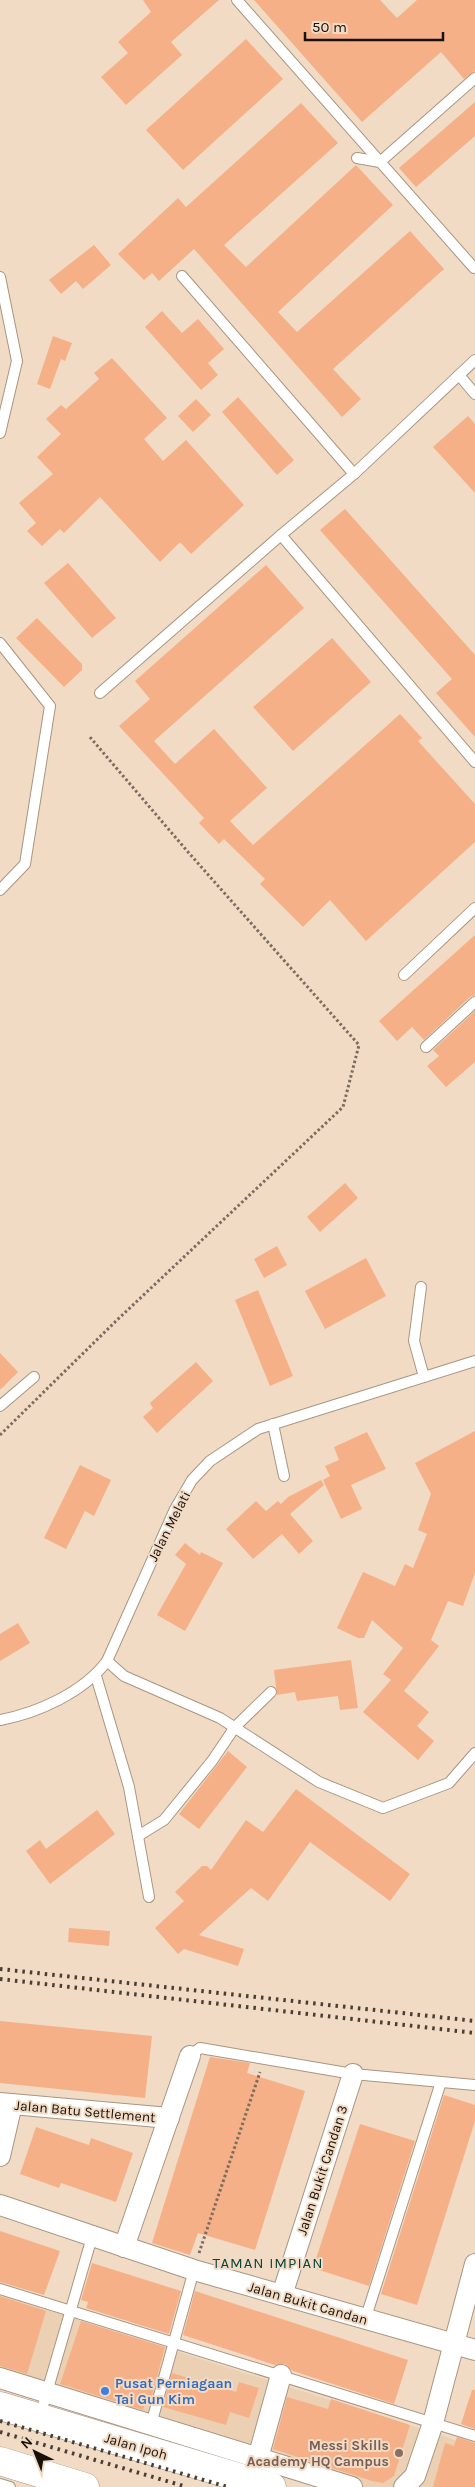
<svg xmlns="http://www.w3.org/2000/svg" width="475" height="2487" viewBox="0 0 475 2487" font-family="Karla,sans-serif">
  <style>
    .built { fill: #ecd0b4 }
    .building { fill: #f6b088 }
    .lines { fill: none; stroke-linecap: round; stroke-linejoin: round }
    .service-casing { stroke: #a99580; stroke-width: 12 }
    .minor-casing { stroke: #a99580; stroke-width: 22 }
    .primary-casing { stroke: #a99580; stroke-width: 29 }
    .path { stroke: #7a6c5e; stroke-width: 3; stroke-dasharray: 2.5 2.5; stroke-linecap: butt }
    .service { stroke: #fff; stroke-width: 10 }
    .minor { stroke: #fff; stroke-width: 20 }
    .primary { stroke: #fff; stroke-width: 28 }
    .rail { stroke: #493e33; stroke-width: 4; stroke-dasharray: 2.5 5; stroke-linecap: butt }
    .shop-dot { fill: #3f7fe0; stroke: #f1dbc5; stroke-width: 2 }
    .education-dot { fill: #8d6e63; stroke: #f1dbc5; stroke-width: 2 }
    .labels { text-anchor: middle; stroke-width: 4; stroke-linejoin: round; paint-order: stroke }
    .street-label { font-size: 14px; fill: #181109; stroke: #f1dbc5 }
    .shop-label { font-size: 14px; font-weight: bold; fill: #366cbe; stroke: #f1dbc5; text-anchor: start }
    .education-label { font-size: 14px; font-weight: bold; fill: #785e54; stroke: #f1dbc5; text-anchor: end }
    .neighbourhood-label { font-size: 15px; letter-spacing: 1px; fill: #0b453a; stroke: #f1dbc5 }
  </style>
  <rect width="100%" height="100%" fill="#f1dbc5"/>
  <!-- built -->
  <path class="built" d="M0,2295L475,2446V2487H342L0,2380Z"/>
  <!-- building -->
  <g class="building">
    <path d="M143,0H219L171,42L182,55L126,105L101,77L128,53L118,42L151,12Z"/>
    <path d="M254,0H380L397,18L417,0H475V71L464,79L441,52L362,122Z"/>
    <path d="M246,39L283,79L183,170L146,130Z"/>
    <path d="M475,102V136L416,187L399,168Z"/>
    <path d="M301,103L338,143L224,245L246,267L356,165L393,205L278,312L297,332L410,231L444,269L333,369L361,399L342,417L194,249L159,281L152,273L144,280L118,254L178,198L186,207Z"/>
    <path d="M94,245L111,265L83,289L76,281L61,294L49,280Z"/>
    <path d="M162,311L182,333L198,319L224,349L208,363L218,375L201,390L145,327Z"/>
    <path d="M53,336L72,343L65,361L61,359L50,389L37,384Z"/>
    <path d="M112,358L167,418L144,439L163,461L186,440L244,505L191,554L180,542L160,562L100,497L64,533L60,529L42,546L27,531L36,523L19,503L53,474L37,457L61,434L46,419L61,405L66,409L99,379L94,373Z"/>
    <path d="M238,397L294,460L277,475L222,412Z"/>
    <path d="M196,399L211,415L193,432L178,416Z"/>
    <path d="M468,416L475,424V493L433,447Z"/>
    <path d="M345,509L475,655V737L436,693L452,679L320,530Z"/>
    <path d="M68,563L116,618L92,638L44,583Z"/>
    <path d="M266,565L304,608L154,741L175,764L214,729L267,788L230,821L253,845L400,714L422,738L418,741L475,804V842L366,941L330,900L303,927L260,884L265,879L224,839L219,844L199,823L204,818L119,726L150,699L135,681Z"/>
    <path d="M37,618L82,664V670L64,687L16,638Z"/>
    <path d="M332,638L371,682L293,751L253,707Z"/>
    <path d="M475,935V995L470,997L424,1040L412,1027L397,1041L379,1021Z"/>
    <path d="M475,1011V1062L446,1087L427,1066L439,1056L433,1050Z"/>
    <path d="M345,1183L358,1198L320,1232L307,1217Z"/>
    <path d="M277,1246L287,1265L264,1278L254,1259Z"/>
    <path d="M366,1258L386,1296L325,1329L305,1291Z"/>
    <path d="M258,1290L293,1376L270,1386L235,1300Z"/>
    <path d="M0,1353L18,1372L0,1390Z"/>
    <path d="M196,1362L213,1381L157,1433L143,1417L153,1408L150,1403Z"/>
    <path d="M475,1431V1573L463,1606L448,1601L431,1640L439,1646L404,1691L429,1712L417,1726L434,1741L418,1760L363,1712L391,1680L383,1674L403,1648L372,1620L364,1638H358L337,1628L363,1572L395,1586L405,1564L413,1568L427,1534L418,1530L431,1494L415,1463Z"/>
    <path d="M367,1432L386,1469L351,1485L362,1509L341,1519L323,1480L330,1476L325,1466L339,1460L334,1447Z"/>
    <path d="M80,1465L111,1480L94,1516L85,1511L66,1549L44,1538Z"/>
    <path d="M321,1480L324,1485L290,1514L313,1541L299,1554L282,1534L253,1559L226,1529L256,1501L266,1511L278,1501L281,1504L288,1497Z"/>
    <path d="M185,1543L200,1555L201,1552L223,1563L185,1631L157,1615L186,1564L175,1555Z"/>
    <path d="M18,1623L30,1643L0,1661V1634Z"/>
    <path d="M351,1660L358,1708L340,1710L338,1696L297,1701L295,1692L277,1695L274,1670Z"/>
    <path d="M228,1751L247,1767L199,1829L179,1814Z"/>
    <path d="M296,1789L410,1874L390,1901L310,1842L268,1901L251,1888L199,1935L244,1949L238,1966L184,1949L178,1954L155,1928L184,1901L175,1892L202,1866H207L211,1870L246,1820L263,1832Z"/>
    <path d="M97,1810L115,1834L50,1884L26,1851L40,1840L46,1849Z"/>
    <path d="M69,1928L110,1931L109,1946L68,1942Z"/>
    <path d="M0,2021L152,2036L145,2098L0,2083Z"/>
    <path d="M210,2057L250,2063L247,2073L305,2091L255,2250L198,2233L190,2255L152,2243Z"/>
    <path d="M444,2095L475,2105V2121L417,2305L381,2294Z"/>
    <path d="M360,2124L415,2141L369,2286L313,2268Z"/>
    <path d="M36,2127L89,2145L91,2138L133,2153L116,2202L61,2183L59,2188L20,2174Z"/>
    <path d="M0,2231L60,2251L44,2295L0,2282Z"/>
    <path d="M92,2263L181,2291L169,2334L86,2308L88,2302L81,2300Z"/>
    <path d="M195,2291L408,2360L394,2404L293,2371L285,2364L275,2365L183,2335Z"/>
    <path d="M0,2296L46,2311L27,2374L0,2366Z"/>
    <path d="M81,2321L165,2347L150,2403L146,2402L143,2410L60,2384Z"/>
    <path d="M172,2373L236,2392L239,2382L259,2388L249,2418L230,2412L226,2425L163,2407Z"/>
    <path d="M472,2390H475V2429L461,2424Z"/>
    <path d="M287,2397L328,2409L331,2399L410,2425L394,2476L383,2483L372,2481L273,2449Z"/>
    <path d="M457,2437L475,2443V2487H433L445,2443L454,2446Z"/>
  </g>
  <g class="lines">
    <!-- service casing -->
    <g class="service-casing">
      <g id="service">
        <path d="M237,0L474,268"/>
        <path d="M357,158L380,162L475,78"/>
        <path d="M182,276L354,474"/>
        <path d="M0,277L17,361L0,433"/>
        <path d="M459,375L475,394"/>
        <path d="M281,535L475,762"/>
        <path d="M0,643L50,706L25,864L0,890"/>
        <path d="M100,693L281,535L354,474L475,360"/>
        <path d="M404,975L475,908"/>
        <path d="M426,1047L475,1002"/>
        <path d="M421,1287L414,1341L424,1377"/>
        <path d="M0,1406L34,1377"/>
        <path d="M273,1424L284,1476"/>
        <path d="M107,1661L124,1676L220,1718L319,1782L383,1808L449,1783L475,1753"/>
        <path d="M96,1676L129,1787L149,1897"/>
        <path d="M0,1720C38,1713 84,1692 107,1661L175,1509L192,1480L210,1461L258,1429L475,1361"/>
        <path d="M138,1836L164,1820L212,1761L235,1727L271,1692"/>
        <path d="M190,2056L200,2048L353,2074L475,2085"/>
        <path d="M0,2289L475,2436"/>
        <path d="M365,2320L441,2082"/>
        <path d="M40,2416L92,2237"/>
        <path d="M150,2428L194,2270"/>
        <path d="M0,2484L10,2487"/>
      </g>
    </g>
    <!-- minor casing -->
    <g class="minor-casing">
      <g id="minor">
        <path d="M0,2103L169,2118"/>
        <path d="M0,2156L12,2104"/>
        <path d="M0,2205L194,2270L475,2350"/>
        <path d="M124,2247L190,2056"/>
        <path d="M282,2295L353,2074"/>
        <path d="M0,2378L352,2487"/>
        <path d="M258,2458L281,2375"/>
        <path d="M404,2487L415,2476L433,2423L475,2264"/>
      </g>
    </g>
    <!-- primary casing -->
    <g class="primary-casing">
      <g id="primary">
        <path d="M0,2406L272,2487"/>
        <path d="M0,2461L85,2487"/>
      </g>
    </g>
    <!-- path -->
    <g class="path">
      <path d="M0,1435L116,1321L343,1107L359,1045L188,852L89,736"/>
      <path d="M199,2253L260,2072"/>
    </g>
    <!-- service -->
    <use href="#service" class="service"/>
    <!-- minor -->
    <use href="#minor" class="minor"/>
    <!-- primary -->
    <use href="#primary" class="primary"/>
    <!-- rail -->
    <g class="rail">
      <path d="M0,1969L475,2021"/>
      <path d="M0,1979L475,2033"/>
      <path d="M0,2421L228,2487"/>
      <path d="M0,2432L187,2487"/>
    </g>
  </g>
  <!-- markers -->
  <circle class="shop-dot" cx="105" cy="2391" r="5"/>
  <circle class="education-dot" cx="399" cy="2453" r="5"/>
  <g class="labels">
    <!-- street labels -->
    <g class="street-label">
      <text transform="translate(169 1526) rotate(-63)" y="5">Jalan Melati</text>
      <text transform="translate(85 2111) rotate(5)" y="5">Jalan Batu Settlement</text>
      <text transform="translate(322 2170) rotate(-72)" y="5">Jalan Bukit Candan 3</text>
      <text transform="translate(308 2303) rotate(16)" y="5">Jalan Bukit Candan</text>
      <text transform="translate(136 2446) rotate(16)" y="5">Jalan Ipoh</text>
    </g>
    <!-- shop labels -->
    <g class="shop-label">
      <text x="115" y="2388">Pusat Perniagaan<tspan x="115" dy="16">Tai Gun Kim</tspan></text>
    </g>
    <!-- education labels -->
    <g class="education-label">
      <text x="389" y="2450">Messi Skills<tspan x="389" dy="16">Academy HQ Campus</tspan></text>
    </g>
    <!-- neighbourhood labels -->
    <g class="neighbourhood-label">
      <text x="268" y="2268">TAMAN IMPIAN</text>
    </g>
  </g>
  <!-- north arrow -->
  <g transform="translate(35 2452) rotate(317)" stroke="#f1dbc5" stroke-width="4" paint-order="stroke">
  <path d="M0-4L9 19L0 12L-9 19Z" fill="#181109"/>
  <text y="-8" font-size="14" font-weight="bold" text-anchor="middle" fill="#181109">N</text>
  </g>
  <!-- scale -->
  <path d="M305 32v8h138v-8" fill="none" stroke="#181109" stroke-width="2.5"/>
  <text x="312" y="32" font-size="15" fill="#181109" stroke="#f1dbc5" stroke-width="4" paint-order="stroke">50 m</text>
</svg>
